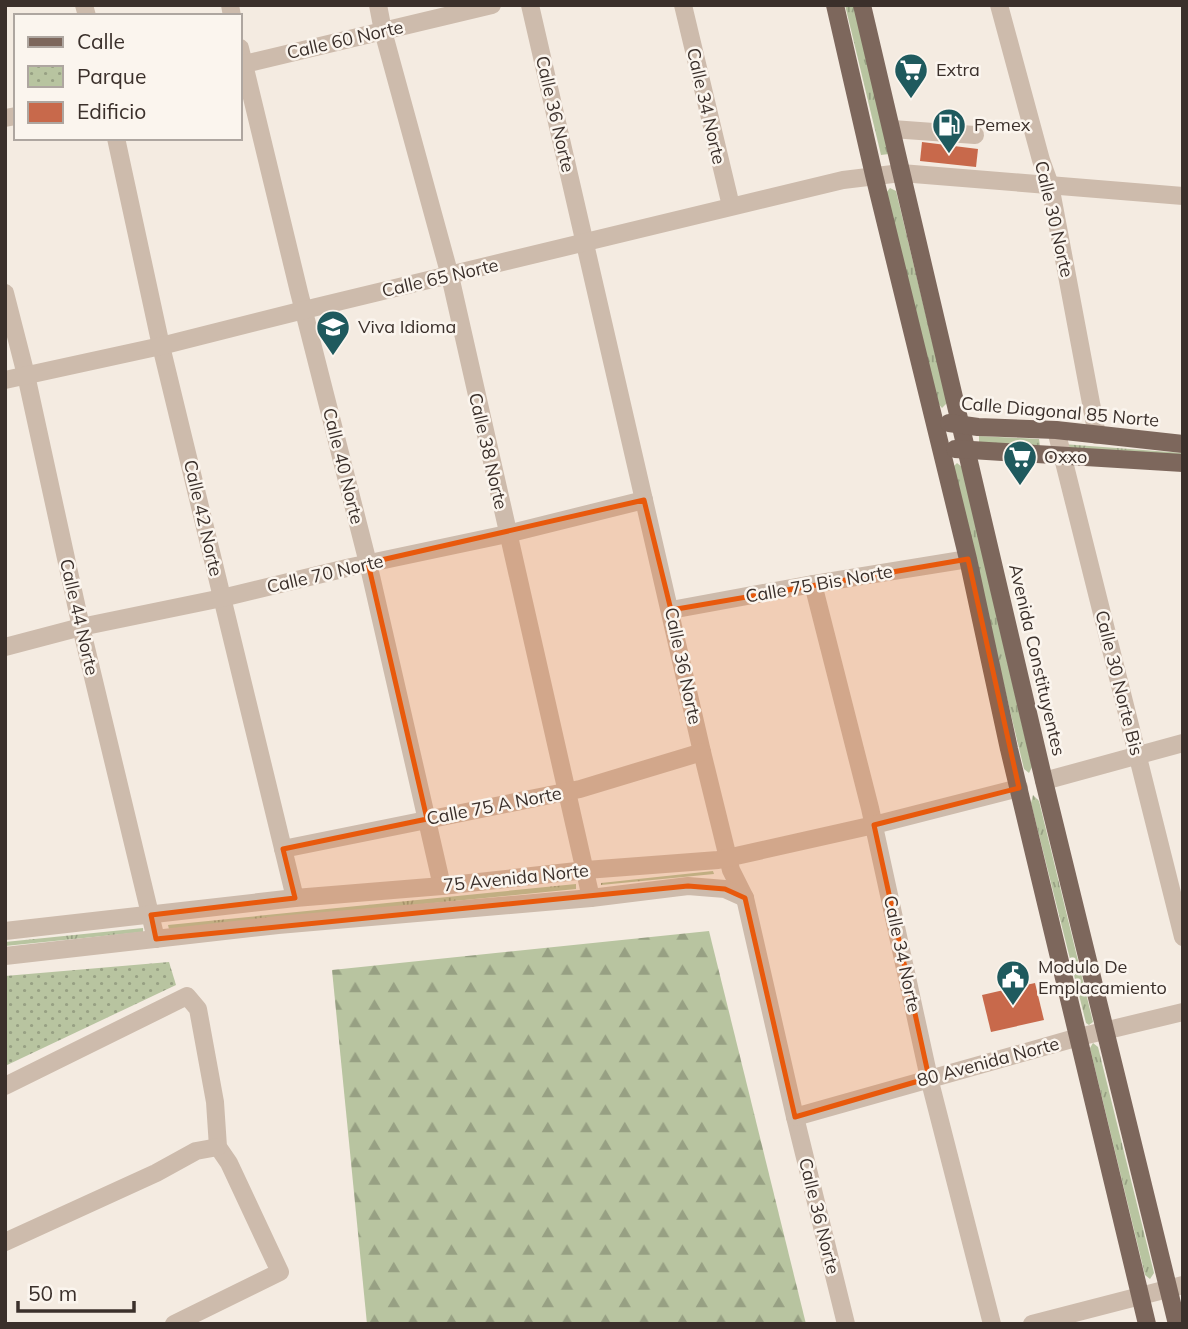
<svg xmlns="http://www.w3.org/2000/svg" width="1188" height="1329" viewBox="0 0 1188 1329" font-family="Mulish,sans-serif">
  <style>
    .grass { fill: url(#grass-tufts) }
    .forest { fill: url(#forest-firs) }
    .park { fill: url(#park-dots) }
    .building { fill: #c8694b }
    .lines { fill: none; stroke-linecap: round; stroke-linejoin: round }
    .minor { stroke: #cdbbac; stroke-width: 18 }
    .major { stroke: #7d675c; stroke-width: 18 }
    .marked { fill: #e8590c; fill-opacity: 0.2; stroke: #e8590c; stroke-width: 5; stroke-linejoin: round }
    .labels { text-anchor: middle; stroke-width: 5; stroke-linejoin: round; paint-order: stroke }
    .street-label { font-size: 18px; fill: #3b302b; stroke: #fbf5ee }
    .poi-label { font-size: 18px; fill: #3b302b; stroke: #fbf5ee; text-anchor: start }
  </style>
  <defs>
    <pattern id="grass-tufts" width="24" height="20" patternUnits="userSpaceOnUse" patternTransform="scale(1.75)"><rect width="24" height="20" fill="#b8c4a0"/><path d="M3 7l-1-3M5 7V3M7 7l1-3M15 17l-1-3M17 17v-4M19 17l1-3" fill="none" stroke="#97a083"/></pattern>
    <pattern id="forest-firs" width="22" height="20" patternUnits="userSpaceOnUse" patternTransform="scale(1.75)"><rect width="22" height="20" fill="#b8c4a0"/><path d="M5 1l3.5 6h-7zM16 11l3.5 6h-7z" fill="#97a083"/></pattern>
    <pattern id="park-dots" width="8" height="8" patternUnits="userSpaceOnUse" patternTransform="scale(1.75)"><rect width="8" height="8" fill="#b8c4a0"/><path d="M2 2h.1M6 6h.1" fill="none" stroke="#97a083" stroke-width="1.8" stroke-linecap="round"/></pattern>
  </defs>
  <rect width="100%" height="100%" fill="#f4ebe1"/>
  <!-- grass -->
  <g class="grass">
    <path d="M845,5H854L889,154L881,155Z"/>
    <path d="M890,188L896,191L947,403L942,408L937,402L886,193Z"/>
    <path d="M979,436L1039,439L1040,446L979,443Z"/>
    <path d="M1063,444L1183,453V457L1066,449Z"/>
    <path d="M957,463L962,467L1032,767L1029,773L1024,769L952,468Z"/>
    <path d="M1033,795L1039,801L1093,1022L1089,1025L1086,1023L1031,803Z"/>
    <path d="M713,871L714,874L601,885V883Z"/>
    <path d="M576,884V889L169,929L168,925Z"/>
    <path d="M143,928V932L5,946V942Z"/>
    <path d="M1093,1043L1098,1047L1154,1273L1150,1279L1145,1275L1090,1048Z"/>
  </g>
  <!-- forest -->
  <path class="forest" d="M709,931L806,1324H367L332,970Z"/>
  <!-- park -->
  <path class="park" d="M169,962L176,985L5,1066V976Z"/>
  <!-- building -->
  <g class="building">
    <path d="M922,142L978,149L976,167L920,161Z"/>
    <path d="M1035,983L1044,1020L991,1032L982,995Z"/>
  </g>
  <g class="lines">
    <!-- minor -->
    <g class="minor">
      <path d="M84,5L87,16"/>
      <path d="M230,5L232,16"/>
      <path d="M378,5L383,31L450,276L591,898"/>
      <path d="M530,5L702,752L731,870L745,898L795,1117L846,1324"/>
      <path d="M683,5L731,206"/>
      <path d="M999,5L1041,160L1050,185L1097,435"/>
      <path d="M240,48L299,292L368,563L442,886"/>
      <path d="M240,65L492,5"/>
      <path d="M5,118L16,116"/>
      <path d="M892,129L975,135"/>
      <path d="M116,138L161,346L295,898"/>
      <path d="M5,293L26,375L81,627L156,939"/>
      <path d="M5,380L161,346L304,310L843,180L901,173L1183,196"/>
      <path d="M1056,430L1183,937"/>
      <path d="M813,584L870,808L929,1078L992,1324"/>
      <path d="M671,610L813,584L968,559"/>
      <path d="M5,647L81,627L222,598L351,567L507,534L644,500"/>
      <path d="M1044,781L1183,743"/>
      <path d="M283,849L580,789L702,752"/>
      <path d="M5,931L295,898L442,886L586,870L718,860L874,825L1019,788"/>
      <path d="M5,956L278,925L591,898L688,886L725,889L745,898"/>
      <path d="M5,1086L187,996L198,1009L215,1102L218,1147L229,1163L280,1272L174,1324"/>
      <path d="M795,1117L1079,1037L1183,1012"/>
      <path d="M5,1242L156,1173L196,1151L218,1147"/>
      <path d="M1032,1324L1183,1285"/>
    </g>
    <!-- major -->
    <g class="major">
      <path d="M835,5L874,175L968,559L1009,749L1147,1324"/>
      <path d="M862,5L1044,781L1177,1324"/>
      <path d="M949,423L978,427L1056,430L1183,444"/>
      <path d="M955,449L1183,463"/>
    </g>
  </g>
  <!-- marked area -->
  <path class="marked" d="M644,500L671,610L968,559L1019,788L874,825L929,1078L795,1117L745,898L725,889L688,886L156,939L151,915L295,898L283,849L427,819L368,563Z"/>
  <!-- icons -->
  <defs>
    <g id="supermarket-pin" transform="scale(1.75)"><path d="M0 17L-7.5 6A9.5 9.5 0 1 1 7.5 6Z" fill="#1f5a5e" stroke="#fbf5ee"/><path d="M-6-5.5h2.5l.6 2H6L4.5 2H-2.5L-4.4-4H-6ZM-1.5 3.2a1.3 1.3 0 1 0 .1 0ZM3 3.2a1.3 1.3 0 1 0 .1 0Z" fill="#fff"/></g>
    <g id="fuel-pin" transform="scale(1.75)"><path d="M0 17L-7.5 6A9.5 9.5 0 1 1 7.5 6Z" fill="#1f5a5e" stroke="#fbf5ee"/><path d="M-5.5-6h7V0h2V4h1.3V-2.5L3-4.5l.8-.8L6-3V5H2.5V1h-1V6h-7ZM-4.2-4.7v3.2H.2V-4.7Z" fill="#fff"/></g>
    <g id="school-pin" transform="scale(1.75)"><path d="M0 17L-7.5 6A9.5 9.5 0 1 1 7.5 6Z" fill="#1f5a5e" stroke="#fbf5ee"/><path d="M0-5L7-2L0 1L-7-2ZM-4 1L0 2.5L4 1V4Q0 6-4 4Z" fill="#fff"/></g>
    <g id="civic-pin" transform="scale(1.75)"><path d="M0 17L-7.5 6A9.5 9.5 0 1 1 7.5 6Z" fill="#1f5a5e" stroke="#fbf5ee"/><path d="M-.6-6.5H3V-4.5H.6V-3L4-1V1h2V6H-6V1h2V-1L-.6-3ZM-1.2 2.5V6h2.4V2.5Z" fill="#fff"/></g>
  </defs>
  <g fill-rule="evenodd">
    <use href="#supermarket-pin" x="911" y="70"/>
    <use href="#fuel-pin" x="949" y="125"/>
    <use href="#school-pin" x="333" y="327"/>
    <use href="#supermarket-pin" x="1020" y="457"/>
    <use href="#civic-pin" x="1013" y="977"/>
  </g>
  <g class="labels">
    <!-- street labels -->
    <g class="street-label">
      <text transform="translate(345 40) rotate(-13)" y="6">Calle 60 Norte</text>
      <text transform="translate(706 106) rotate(77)" y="6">Calle 34 Norte</text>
      <text transform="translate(555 114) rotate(77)" y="6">Calle 36 Norte</text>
      <text transform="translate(1054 219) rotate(77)" y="6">Calle 30 Norte</text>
      <text transform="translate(440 278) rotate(-13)" y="6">Calle 65 Norte</text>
      <text transform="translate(1060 412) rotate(5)" y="6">Calle Diagonal 85 Norte</text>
      <text transform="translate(488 451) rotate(77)" y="6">Calle 38 Norte</text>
      <text transform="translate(343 466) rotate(76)" y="6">Calle 40 Norte</text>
      <text transform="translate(203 518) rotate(77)" y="6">Calle 42 Norte</text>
      <text transform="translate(325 574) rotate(-13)" y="6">Calle 70 Norte</text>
      <text transform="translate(819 584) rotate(-10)" y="6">Calle 75 Bis Norte</text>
      <text transform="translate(79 617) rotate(77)" y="6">Calle 44 Norte</text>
      <text transform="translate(1037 660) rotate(77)" y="6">Avenida Constituyentes</text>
      <text transform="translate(683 666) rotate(78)" y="6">Calle 36 Norte</text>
      <text transform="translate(1119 683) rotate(76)" y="6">Calle 30 Norte Bis</text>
      <text transform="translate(494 806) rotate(-11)" y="6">Calle 75 A Norte</text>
      <text transform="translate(516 878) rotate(-6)" y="6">75 Avenida Norte</text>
      <text transform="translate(902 954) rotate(78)" y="6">Calle 34 Norte</text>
      <text transform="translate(988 1062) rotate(-15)" y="6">80 Avenida Norte</text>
      <text transform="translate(819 1216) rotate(76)" y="6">Calle 36 Norte</text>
    </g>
    <!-- poi labels -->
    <g class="poi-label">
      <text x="936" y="76">Extra</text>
      <text x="974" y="131">Pemex</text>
      <text x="358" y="333">Viva Idioma</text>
      <text x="1044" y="463">Oxxo</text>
      <text x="1038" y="973">Modulo De<tspan x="1038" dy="21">Emplacamiento</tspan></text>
    </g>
  </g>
  <!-- border -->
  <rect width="1188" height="1329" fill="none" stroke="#3b302b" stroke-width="14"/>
  <!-- legend -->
  <rect x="14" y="14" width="228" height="126" fill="#fbf5ee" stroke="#aea6a0" stroke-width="2"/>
  <rect x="28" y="37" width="35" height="10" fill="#7d675c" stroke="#aea6a0" stroke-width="2"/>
  <text x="77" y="49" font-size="21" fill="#3b302b">Calle</text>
  <rect x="28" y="66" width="35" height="21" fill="url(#park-dots)" stroke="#aea6a0" stroke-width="2"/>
  <text x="77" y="84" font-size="21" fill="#3b302b">Parque</text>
  <rect x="28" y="102" width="35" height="21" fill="#c8694b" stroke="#aea6a0" stroke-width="2"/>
  <text x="77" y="119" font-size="21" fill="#3b302b">Edificio</text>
  <!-- scale -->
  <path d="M18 1301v10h116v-10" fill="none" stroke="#3b302b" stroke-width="3.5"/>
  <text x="28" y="1301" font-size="21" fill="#3b302b" stroke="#fbf5ee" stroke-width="5" paint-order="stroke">50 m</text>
</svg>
